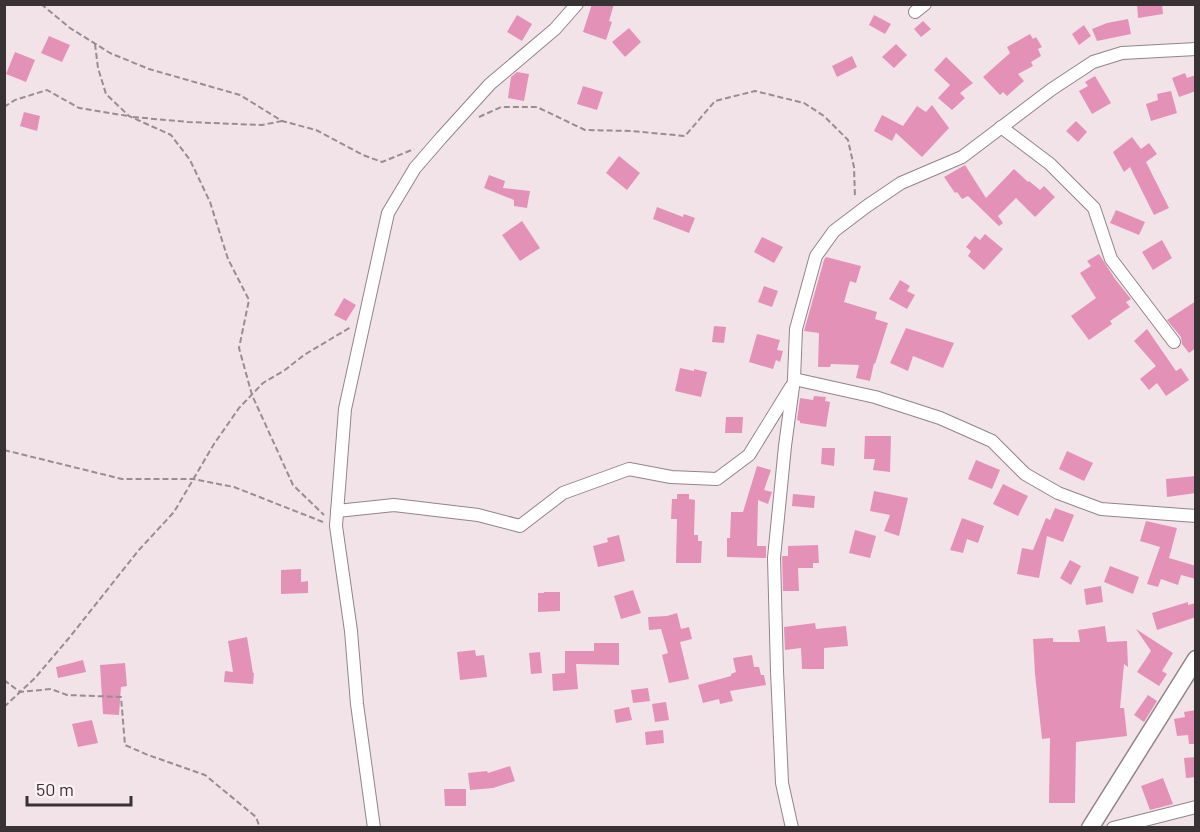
<svg xmlns="http://www.w3.org/2000/svg" width="1200" height="832" viewBox="0 0 1200 832" font-family="Barlow,sans-serif">
  <style>
    .building { fill: #e491b8 }
    .lines { fill: none; stroke-linecap: round; stroke-linejoin: round }
    .minor-casing { stroke: #92848a; stroke-width: 14 }
    .secondary-casing { stroke: #92848a; stroke-width: 19 }
    .path { stroke: #988d91; stroke-width: 2; stroke-dasharray: 6 3; stroke-linecap: butt }
    .minor { stroke: #fff; stroke-width: 12 }
    .secondary { stroke: #fff; stroke-width: 16 }
  </style>
  <rect width="100%" height="100%" fill="#f2e3e9"/>
  <!-- building -->
  <g class="building">
    <path d="M592,4H614L609,21L612,22L606,40L583,32Z"/>
    <path d="M1137,4H1162L1163,14L1138,18Z"/>
    <path d="M517,15L532,24L522,41L507,32Z"/>
    <path d="M874,15L891,24L885,34L869,25Z"/>
    <path d="M1128,19L1131,34L1097,41L1092,29L1107,23Z"/>
    <path d="M923,21L931,29L921,37L914,29Z"/>
    <path d="M1084,25L1091,36L1079,45L1072,34Z"/>
    <path d="M629,28L641,42L625,57L612,42Z"/>
    <path d="M1030,34L1033,39L1036,37L1042,47L1038,49L1041,56L1031,62L1033,66L1018,74L1024,81L1007,96L1003,92L1000,95L983,77L1010,53L1007,47Z"/>
    <path d="M49,36L70,45L62,62L41,53Z"/>
    <path d="M896,44L907,55L894,68L882,57Z"/>
    <path d="M15,52L35,60L26,82L6,74Z"/>
    <path d="M852,56L857,67L837,77L832,66Z"/>
    <path d="M946,57L973,83L960,93L965,98L952,110L938,98L950,85L934,70Z"/>
    <path d="M517,72L529,74L524,101L508,98L511,77Z"/>
    <path d="M1185,73L1187,78L1196,75V91L1179,97L1172,78Z"/>
    <path d="M1095,76L1111,103L1092,114L1079,91L1088,86L1085,82Z"/>
    <path d="M583,86L603,92L597,110L577,104Z"/>
    <path d="M1171,91L1177,113L1151,121L1146,104L1158,100L1157,94Z"/>
    <path d="M932,105L949,128L922,157L896,133L892,141L874,131L882,115L903,126L917,106L926,112Z"/>
    <path d="M24,112L40,116L37,131L20,126Z"/>
    <path d="M1076,121L1087,132L1078,142L1066,131Z"/>
    <path d="M1132,137L1141,149L1149,143L1157,154L1146,162L1169,208L1154,215L1130,167L1124,172L1113,152Z"/>
    <path d="M619,156L640,173L627,190L606,173Z"/>
    <path d="M965,165L986,198L1014,169L1028,182L1029,181L1040,190L1044,186L1055,197L1035,217L1016,198L998,216L1003,223L999,226L968,196L962,199L957,192L955,193L944,177Z"/>
    <path d="M489,175L505,181L503,188L530,191L527,208L514,206V200L484,188Z"/>
    <path d="M657,207L683,217L684,214L695,218L689,233L653,219Z"/>
    <path d="M1116,210L1145,222L1139,235L1110,223Z"/>
    <path d="M522,221L540,248L520,261L502,235Z"/>
    <path d="M985,234L1003,249L984,270L968,256L971,251L966,247L975,236L980,240Z"/>
    <path d="M762,237L783,247L774,263L754,252Z"/>
    <path d="M1162,240L1172,258L1153,270L1142,252Z"/>
    <path d="M1099,254L1115,279L1131,299L1126,302L1130,307L1110,321L1112,324L1089,340L1071,316L1096,298L1080,273L1091,266L1087,261Z"/>
    <path d="M826,257L861,266L856,283L850,281L844,302L877,312L875,319L888,323L875,364L874,363L870,381L856,378L859,365L831,364L830,367H818L819,333L804,331L824,260Z"/>
    <path d="M900,280L910,286L907,291L915,295L907,309L889,299Z"/>
    <path d="M764,286L778,291L772,307L758,302Z"/>
    <path d="M344,298L356,305L346,321L334,315Z"/>
    <path d="M1196,301V348L1189,353L1182,344L1181,337L1167,320Z"/>
    <path d="M714,326L726,327L724,343L712,342Z"/>
    <path d="M906,328L954,343L943,368L913,356L908,371L890,363Z"/>
    <path d="M1147,329L1176,371L1181,368L1189,380L1166,396L1157,383L1149,390L1140,379L1156,366L1134,341Z"/>
    <path d="M757,334L780,340L777,350L783,351L780,362L776,360L773,369L749,362Z"/>
    <path d="M680,368L694,371V369L707,372L701,397L675,391Z"/>
    <path d="M814,396L826,397L825,401L830,402L826,427L800,423V421L797,420L800,398L813,400Z"/>
    <path d="M726,417H743L742,433H725Z"/>
    <path d="M865,436H891L890,472L873,470L875,459H864Z"/>
    <path d="M822,448H835L834,466L821,464Z"/>
    <path d="M1067,451L1093,463L1084,481L1059,469Z"/>
    <path d="M976,460L1000,470L992,489L968,479Z"/>
    <path d="M757,466L771,470L764,490L772,492L768,504L758,500L757,546H766V558L727,557V538H730L731,512H743Z"/>
    <path d="M1196,476V493L1167,497L1166,479Z"/>
    <path d="M1003,484L1028,496L1018,516L993,504Z"/>
    <path d="M874,491L908,498L899,536L884,531L890,515L870,511Z"/>
    <path d="M677,494H689V499L695,500L694,535H698V541H702L701,563H676L677,519H671L672,499H677Z"/>
    <path d="M793,494L815,496L814,508L792,506Z"/>
    <path d="M1055,508L1074,515L1063,542L1047,536L1039,578L1017,574L1022,548L1033,550L1046,518L1050,520Z"/>
    <path d="M962,518L984,526L978,543L967,539L963,553L950,550Z"/>
    <path d="M1146,521L1177,528L1169,558L1196,566V579L1181,575L1178,585L1161,579L1158,587L1147,584L1160,547L1140,541Z"/>
    <path d="M855,530L876,536L870,558L849,553Z"/>
    <path d="M619,535L625,561L598,567L593,546L608,542L607,538Z"/>
    <path d="M818,545L819,563H813V568H798L799,591H783L782,556H788V546Z"/>
    <path d="M1070,560L1081,566L1071,585L1060,578Z"/>
    <path d="M1110,566L1139,577L1133,594L1104,582Z"/>
    <path d="M301,569V582L308,581V593L281,594V570Z"/>
    <path d="M1101,586L1103,602L1086,605L1084,589Z"/>
    <path d="M633,590L641,613L621,619L614,596Z"/>
    <path d="M544,592H560V611L538,612V593H544Z"/>
    <path d="M1188,602V605L1196,603V617L1157,630L1152,613Z"/>
    <path d="M677,613L681,629L689,627L692,639L680,642L689,679L669,683L662,655L668,653L661,629L649,630L648,617L667,616Z"/>
    <path d="M815,623L816,629L846,626L848,646L824,648V669H802L801,648L785,650L784,627Z"/>
    <path d="M1105,626L1107,642L1127,641L1128,667L1124,664L1120,708H1124L1127,736L1076,742L1075,803H1049L1050,738L1042,739L1035,674L1033,639L1053,638V642H1080L1078,630Z"/>
    <path d="M1136,629L1173,653L1162,671L1167,674L1159,686L1137,672L1151,651Z"/>
    <path d="M247,637L253,673H254L253,684L224,682L225,671L233,672L228,641Z"/>
    <path d="M594,643H619V665L576,664L578,689L553,691L552,674L565,673V651H594Z"/>
    <path d="M475,650L476,656L484,655L487,677L460,680L457,652Z"/>
    <path d="M540,652L542,673L531,674L529,653Z"/>
    <path d="M752,655L754,667H759L761,675H764L766,685L730,691L733,701L720,704L719,699L703,703L698,685L731,676V674L736,672L733,658Z"/>
    <path d="M83,660L86,672L58,678L56,667Z"/>
    <path d="M125,663L127,686L121,687L119,715L103,714L100,665Z"/>
    <path d="M648,688L650,701L633,703L631,690Z"/>
    <path d="M1148,695L1157,701L1144,722L1134,715Z"/>
    <path d="M666,702L669,720L655,722L652,704Z"/>
    <path d="M629,707L632,720L616,723L614,710Z"/>
    <path d="M1196,710V744H1189L1188,735L1177,736L1174,719L1185,717L1184,712Z"/>
    <path d="M92,720L98,743L78,747L72,724Z"/>
    <path d="M663,730L664,743L646,745L645,732Z"/>
    <path d="M1196,757V777L1186,778L1184,758Z"/>
    <path d="M510,766L515,781L493,788L470,790L468,773L487,771L488,773Z"/>
    <path d="M1163,778L1173,804L1150,810L1141,786Z"/>
    <path d="M444,789H466V806H445Z"/>
  </g>
  <g class="lines">
    <!-- minor casing -->
    <g class="minor-casing">
      <g id="minor">
        <path d="M915,12L925,4"/>
        <path d="M1001,127L1050,164L1094,208L1111,259L1174,342"/>
        <path d="M794,379L875,397L940,418L992,441L1025,474L1058,493L1101,509L1196,516"/>
        <path d="M337,511L394,505L478,515L520,526L563,493L629,469L671,477L717,479L749,455L791,387"/>
        <path d="M374,828L357,704L351,631L336,526L345,409L388,213L415,168L441,138L490,84L555,29L577,4"/>
        <path d="M792,828L782,783L777,671L774,558L785,446L794,379L796,329L816,256L834,231L867,206L901,183L962,157L1052,89L1093,62L1122,53L1196,49"/>
        <path d="M1113,828L1196,807"/>
      </g>
    </g>
    <!-- secondary casing -->
    <g class="secondary-casing">
      <path id="secondary" d="M1090,828L1196,659"/>
    </g>
    <!-- path -->
    <g class="path">
      <path d="M41,4L70,28L110,53L149,69L240,95L282,121L316,130L363,155L382,162L414,149"/>
      <path d="M95,44L98,68L106,94L129,116L171,135L190,160L210,202L228,259L249,300L239,348L252,395L293,485L324,515"/>
      <path d="M4,107L15,100L47,90L79,108L128,116"/>
      <path d="M133,117L188,122L262,125L282,121"/>
      <path d="M479,117L501,107H537L585,130L631,131L685,136L715,101L755,91L804,103L824,116L848,140L854,167L855,198"/>
      <path d="M4,450L122,479H193L234,487L323,522"/>
      <path d="M4,680L20,692L51,689L67,695L121,697L125,745L148,755L205,775L256,817L260,828"/>
      <path d="M4,707L35,678L69,638L138,551L174,512L214,444L239,408L263,383L285,370L304,355L351,327"/>
    </g>
    <!-- minor -->
    <use href="#minor" class="minor"/>
    <!-- secondary -->
    <use href="#secondary" class="secondary"/>
  </g>
  <!-- border -->
  <rect width="1200" height="832" fill="none" stroke="#383235" stroke-width="12"/>
  <!-- scale -->
  <path d="M27 796v9h104v-9" fill="none" stroke="#383235" stroke-width="3"/>
  <text x="36" y="796" font-size="18" fill="#383235" stroke="#fdf1f6" stroke-width="4.5" paint-order="stroke">50 m</text>
</svg>
